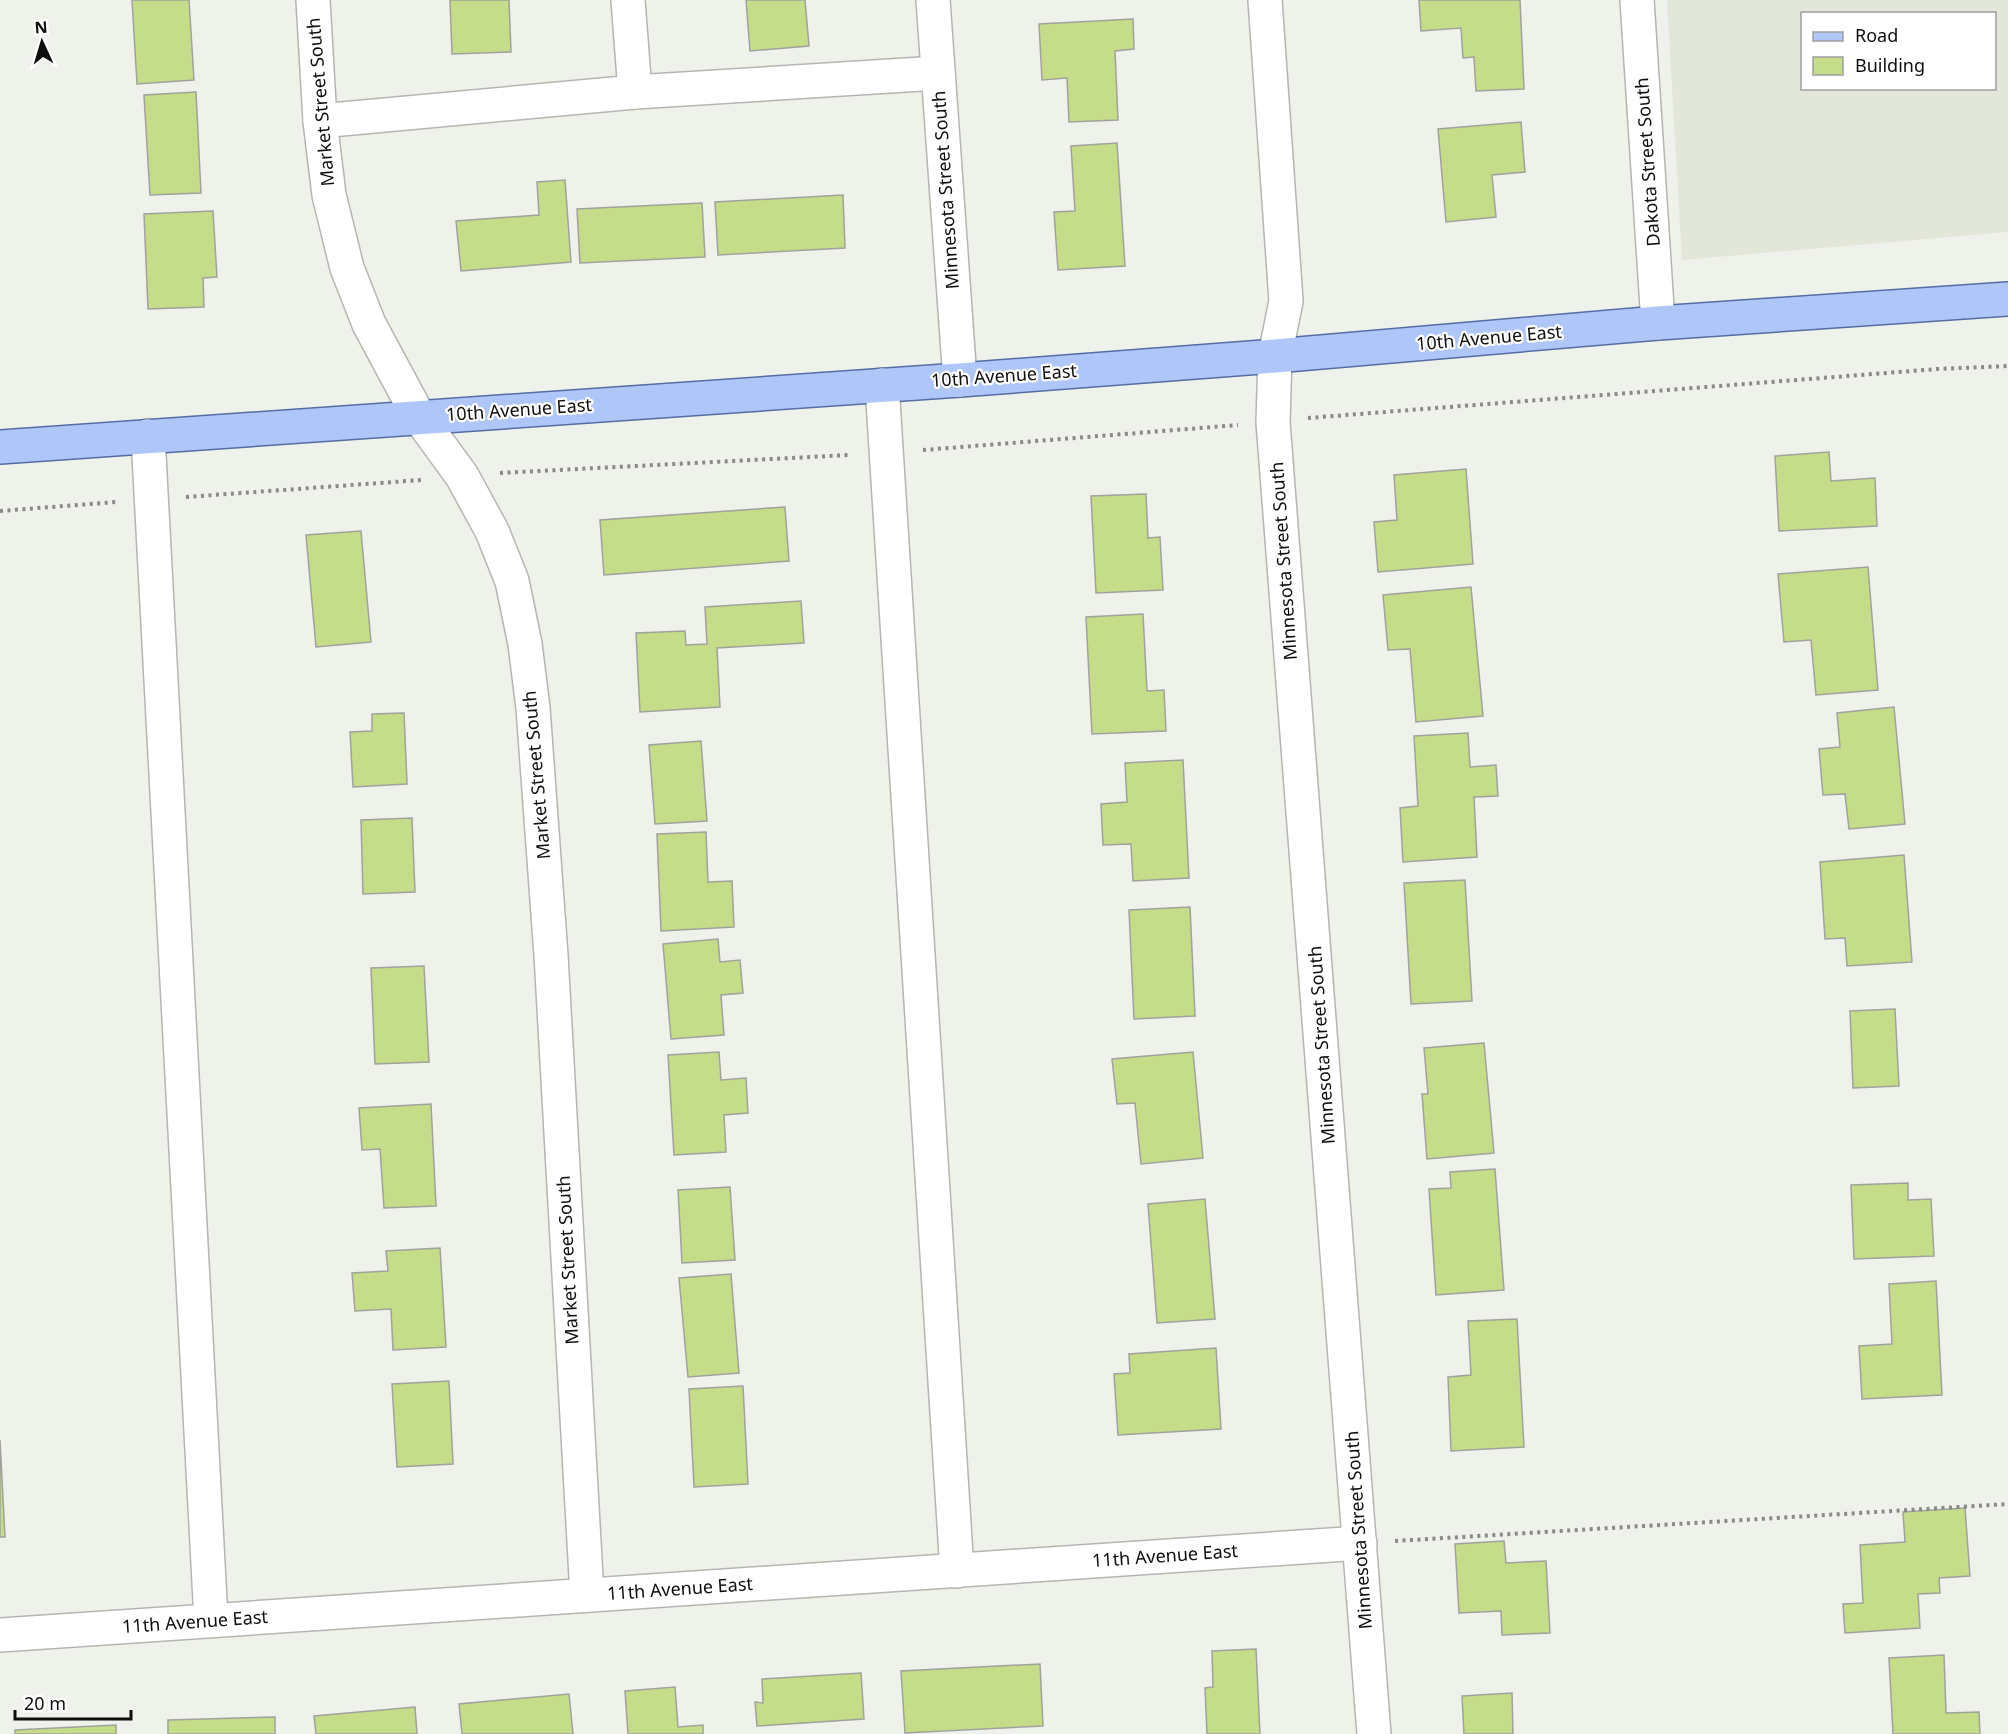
<svg xmlns="http://www.w3.org/2000/svg" width="2008" height="1734" viewBox="0 0 2008 1734" font-family="'Noto Sans',sans-serif">
  <style>
    .built { fill: #e3e7da; fill-rule: evenodd }
    .building { fill: #c5dd89; stroke: #a0a29c; stroke-width: 1.5 }
    .lines { fill: none; stroke-linecap: round; stroke-linejoin: round }
    .minor-casing { stroke: #b4b6b0; stroke-width: 36 }
    .major-casing { stroke: #546da3; stroke-width: 36 }
    .path { stroke: #898a86; stroke-width: 4; stroke-dasharray: 3 4.5; stroke-linecap: butt }
    .minor { stroke: #fff; stroke-width: 33 }
    .major { stroke: #afc6f8; stroke-width: 33 }
    .labels { text-anchor: middle; stroke-width: 4.5; stroke-linejoin: round; paint-order: stroke }
    .street-label { font-size: 18px; fill: #0e0e0c; stroke: #fff }
  </style>
  <rect width="100%" height="100%" fill="#eff1eb"/>
  <!-- built -->
  <path class="built" d="M1667,0H2008V232L1682,260ZM1802,14H1994V88H1802Z"/>
  <!-- building -->
  <g class="building">
    <path d="M132,0H189L194,80L137,84Z"/>
    <path d="M450,0H509L511,52L452,54Z"/>
    <path d="M746,0H805L809,46L750,51Z"/>
    <path d="M1419,0H1520L1524,89L1476,91L1474,57L1463,58L1461,28L1421,31Z"/>
    <path d="M1133,19L1134,49L1115,51L1118,120L1069,122L1067,78L1042,80L1039,24Z"/>
    <path d="M196,92L201,193L150,195L144,95Z"/>
    <path d="M1521,122L1525,172L1492,175L1496,217L1446,222L1438,129Z"/>
    <path d="M1117,143L1125,266L1058,270L1054,212L1075,211L1071,146Z"/>
    <path d="M565,180L571,262L461,271L456,221L539,215L537,182Z"/>
    <path d="M843,195L845,248L718,255L715,202Z"/>
    <path d="M702,203L705,257L580,263L577,209Z"/>
    <path d="M213,211L217,277L203,278L204,307L148,309L144,214Z"/>
    <path d="M1829,452L1831,481L1875,478L1877,526L1779,531L1775,456Z"/>
    <path d="M1466,469L1473,564L1378,572L1374,522L1397,520L1394,475Z"/>
    <path d="M1146,494L1148,538L1160,537L1163,590L1096,593L1091,496Z"/>
    <path d="M785,507L789,561L604,575L600,520Z"/>
    <path d="M361,531L371,642L316,647L306,535Z"/>
    <path d="M1868,567L1878,690L1816,695L1811,640L1784,642L1778,574Z"/>
    <path d="M1471,587L1483,716L1416,722L1410,649L1388,650L1383,595Z"/>
    <path d="M801,601L804,643L717,648L720,707L640,712L636,633L685,631L686,645L707,644L705,607Z"/>
    <path d="M1143,614L1147,691L1164,690L1166,731L1092,734L1086,617Z"/>
    <path d="M1894,707L1905,824L1849,829L1845,794L1823,795L1819,749L1840,747L1837,713Z"/>
    <path d="M404,713L407,784L353,787L350,732L372,731V714Z"/>
    <path d="M1468,733L1470,767L1496,765L1498,796L1474,797L1477,857L1403,862L1400,808L1418,806L1414,736Z"/>
    <path d="M701,741L707,821L655,824L649,745Z"/>
    <path d="M1183,760L1189,878L1133,881L1131,844L1103,845L1101,804L1127,802L1125,763Z"/>
    <path d="M412,818L415,892L363,894L361,820Z"/>
    <path d="M706,832L708,882L732,881L734,927L661,931L657,834Z"/>
    <path d="M1904,855L1912,962L1847,966L1845,938L1825,939L1820,862Z"/>
    <path d="M1465,880L1472,1001L1411,1004L1404,883Z"/>
    <path d="M1190,907L1195,1016L1134,1019L1129,910Z"/>
    <path d="M718,939L720,962L740,960L743,993L721,995L724,1035L671,1039L663,944Z"/>
    <path d="M424,966L429,1062L375,1064L371,968Z"/>
    <path d="M1895,1009L1899,1086L1853,1088L1850,1011Z"/>
    <path d="M1484,1043L1494,1153L1427,1159L1422,1094H1428L1424,1048Z"/>
    <path d="M719,1052L721,1080L746,1078L748,1113L724,1115L726,1152L674,1155L668,1055Z"/>
    <path d="M1193,1052L1203,1158L1141,1164L1135,1103L1117,1104L1112,1059Z"/>
    <path d="M431,1104L436,1206L384,1208L380,1149L362,1150L359,1108Z"/>
    <path d="M1495,1169L1504,1290L1436,1295L1429,1189L1451,1188L1450,1172Z"/>
    <path d="M1908,1183V1200L1931,1199L1934,1256L1854,1259L1851,1185Z"/>
    <path d="M730,1187L735,1260L682,1263L678,1190Z"/>
    <path d="M1205,1199L1215,1319L1157,1323L1148,1204Z"/>
    <path d="M440,1248L446,1347L393,1350L391,1309L355,1311L352,1273L388,1271L386,1251Z"/>
    <path d="M731,1274L739,1373L688,1377L679,1278Z"/>
    <path d="M1936,1281L1942,1395L1862,1399L1859,1346L1892,1344L1889,1284Z"/>
    <path d="M1517,1319L1524,1447L1451,1451L1448,1377L1471,1375L1468,1321Z"/>
    <path d="M1216,1348L1221,1429L1118,1435L1114,1374L1130,1373L1129,1354Z"/>
    <path d="M449,1381L453,1464L397,1467L392,1384Z"/>
    <path d="M743,1386L748,1484L694,1487L689,1389Z"/>
    <path d="M0,1440L5,1537H0Z"/>
    <path d="M1965,1508L1970,1576L1939,1578L1940,1593L1918,1594L1920,1628L1845,1633L1843,1604L1863,1603L1860,1545L1905,1542L1903,1512Z"/>
    <path d="M1504,1541L1506,1563L1546,1561L1550,1633L1502,1635L1501,1611L1459,1613L1455,1544Z"/>
    <path d="M1256,1649L1260,1734H1207L1205,1688L1213,1687L1212,1651Z"/>
    <path d="M1944,1655L1946,1713L1979,1712L1980,1734H1893L1889,1658Z"/>
    <path d="M1040,1664L1043,1726L905,1733L901,1671Z"/>
    <path d="M861,1673L864,1719L757,1726L755,1702L763,1703L762,1679Z"/>
    <path d="M675,1687L678,1727L703,1725V1734H628L625,1691Z"/>
    <path d="M1512,1693L1513,1734H1464L1462,1696Z"/>
    <path d="M569,1694L573,1734H462L459,1704Z"/>
    <path d="M415,1707L417,1734H316L314,1716Z"/>
    <path d="M275,1717V1734H168V1720Z"/>
    <path d="M116,1725V1734H15V1730Z"/>
  </g>
  <g class="lines">
    <!-- minor casing -->
    <g class="minor-casing">
      <g id="minor">
        <path d="M313,0L320,121L329,195L347,268L369,324L419,417L462,476L492,531L512,581L525,644L533,708L551,955L587,1595"/>
        <path d="M628,0L635,92"/>
        <path d="M933,0L960,380"/>
        <path d="M1265,0L1286,301L1275,356L1273,422L1374,1734"/>
        <path d="M1637,0L1658,323"/>
        <path d="M320,121L635,92L938,73"/>
        <path d="M882,385L957,1571"/>
        <path d="M148,436L211,1620"/>
        <path d="M0,1635L1360,1543"/>
      </g>
    </g>
    <!-- major casing -->
    <g class="major-casing">
      <path id="major" d="M0,447L960,380L1275,356L1658,323L2008,299"/>
    </g>
    <!-- path -->
    <g class="path">
      <path d="M1308,418L1937,369L2008,366"/>
      <path d="M923,450L1238,425"/>
      <path d="M500,473L849,455"/>
      <path d="M186,497L421,480"/>
      <path d="M0,511L116,502"/>
      <path d="M1395,1541L2008,1504"/>
    </g>
    <!-- minor -->
    <use href="#minor" class="minor"/>
    <!-- major -->
    <use href="#major" class="major"/>
  </g>
  <g class="labels">
    <!-- street labels -->
    <g class="street-label">
      <text transform="translate(321 102) rotate(-95)" y="6">Market Street South</text>
      <text transform="translate(1648 162) rotate(-94)" y="6">Dakota Street South</text>
      <text transform="translate(946 190) rotate(-94)" y="6">Minnesota Street South</text>
      <text transform="translate(1489 338) rotate(-5)" y="6">10th Avenue East</text>
      <text transform="translate(1004 376) rotate(-4)" y="6">10th Avenue East</text>
      <text transform="translate(519 410) rotate(-4)" y="6">10th Avenue East</text>
      <text transform="translate(1284 561) rotate(-94)" y="6">Minnesota Street South</text>
      <text transform="translate(537 775) rotate(-95)" y="6">Market Street South</text>
      <text transform="translate(1322 1045) rotate(-94)" y="6">Minnesota Street South</text>
      <text transform="translate(568 1260) rotate(-93)" y="6">Market Street South</text>
      <text transform="translate(1359 1530) rotate(-94)" y="6">Minnesota Street South</text>
      <text transform="translate(1165 1556) rotate(-4)" y="6">11th Avenue East</text>
      <text transform="translate(680 1589) rotate(-4)" y="6">11th Avenue East</text>
      <text transform="translate(195 1622) rotate(-4)" y="6">11th Avenue East</text>
    </g>
  </g>
  <!-- legend -->
  <rect x="1801" y="12" width="195" height="78" fill="#ffffff" stroke="#9f9f9e" stroke-width="1.5"/>
  <rect x="1813" y="32" width="30" height="9" fill="#afc6f8" stroke="#9f9f9e" stroke-width="1.5"/>
  <text x="1855" y="42" font-size="18" fill="#0e0e0c">Road</text>
  <rect x="1813" y="57" width="30" height="18" fill="#c5dd89" stroke="#9f9f9e" stroke-width="1.5"/>
  <text x="1855" y="72" font-size="18" fill="#0e0e0c">Building</text>
  <!-- north arrow -->
  <g transform="translate(42 42) rotate(356)" stroke="#ffffff" stroke-width="4.5" paint-order="stroke">
  <path d="M0-4.5L10 22L0 15L-10 22Z" fill="#0e0e0c"/>
  <text y="-9" font-size="16" font-weight="bold" text-anchor="middle" fill="#0e0e0c">N</text>
  </g>
  <!-- scale -->
  <path d="M15 1710v9h116v-9" fill="none" stroke="#0e0e0c" stroke-width="3"/>
  <text x="24" y="1710" font-size="18" fill="#0e0e0c" stroke="#ffffff" stroke-width="4.5" paint-order="stroke">20 m</text>
</svg>
